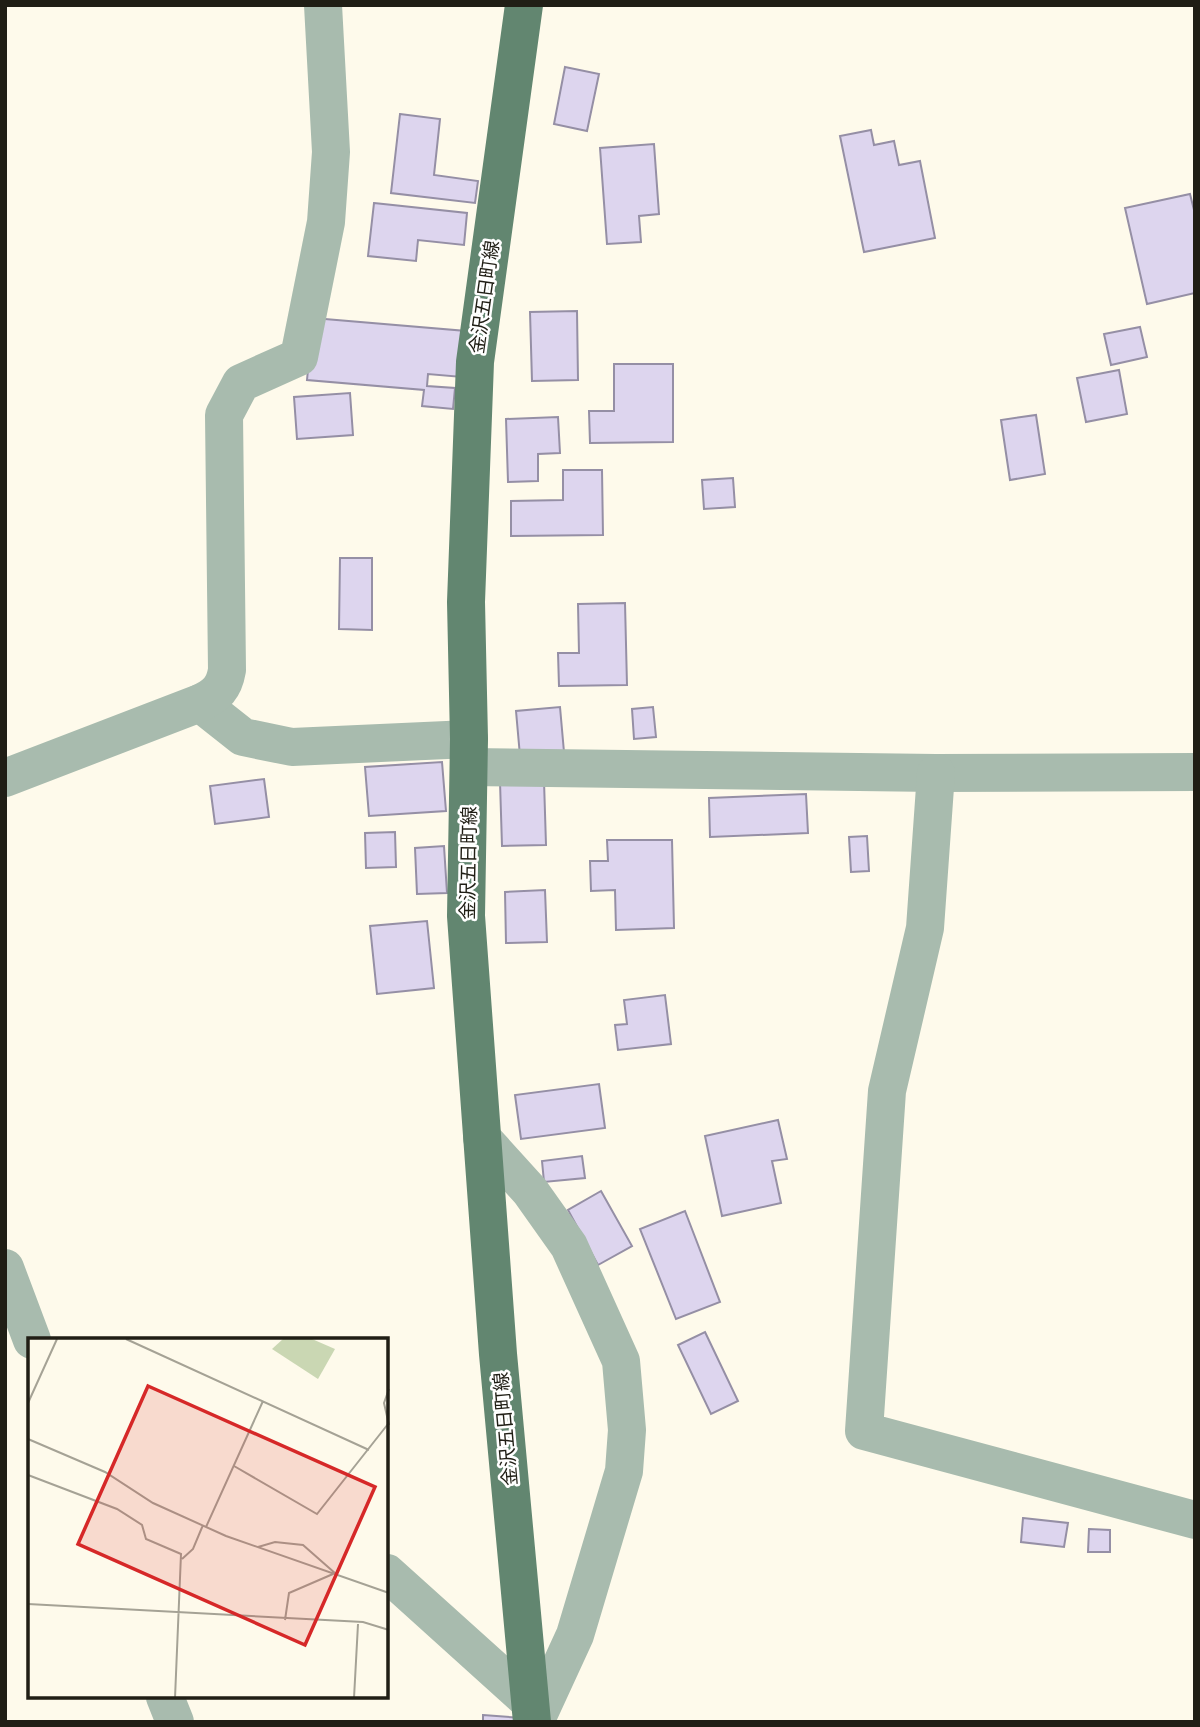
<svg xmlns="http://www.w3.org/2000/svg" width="1200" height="1727" viewBox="0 0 1200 1727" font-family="Montserrat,'Noto Sans JP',sans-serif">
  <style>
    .building { fill: #ddd5ee; stroke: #958fa5; stroke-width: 2 }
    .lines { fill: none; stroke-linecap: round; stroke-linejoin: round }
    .minor { stroke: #a8bbae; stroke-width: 38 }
    .major { stroke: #628670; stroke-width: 38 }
    .labels { text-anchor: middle; stroke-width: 5; stroke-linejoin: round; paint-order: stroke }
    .street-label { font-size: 19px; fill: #201e15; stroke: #fff }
    .inset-road { fill: none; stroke: #a5a295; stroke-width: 2 }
    .view { fill: #d62828; fill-opacity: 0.15; stroke: #d62828; stroke-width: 3.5 }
    .inset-edge { fill: none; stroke: #201e15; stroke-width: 3.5 }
  </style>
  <rect width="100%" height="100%" fill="#fefaeb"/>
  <!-- building -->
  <g class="building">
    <path d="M565,67L599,74L587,131L554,124Z"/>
    <path d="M400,114L440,119L434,175L478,181L475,203L391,193Z"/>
    <path d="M871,130L874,145L894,141L899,165L920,161L935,238L864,252L840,136Z"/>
    <path d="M654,144L659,214L639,216L641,242L607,244L600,148Z"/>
    <path d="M1190,194L1195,214V293L1147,304L1125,208Z"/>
    <path d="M374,203L467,213L464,245L418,240L416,261L368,256Z"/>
    <path d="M577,311L578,380L532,381L530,312Z"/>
    <path d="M313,318L466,331L462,377L428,374L427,386L455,388L453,409L422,406L424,390L307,380Z"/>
    <path d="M1140,327L1147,357L1111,365L1104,334Z"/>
    <path d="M614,364H673V442L590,443L589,411H614Z"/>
    <path d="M1119,370L1127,414L1086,422L1077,378Z"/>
    <path d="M350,393L353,435L297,439L294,397Z"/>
    <path d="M1036,415L1045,474L1010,480L1001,420Z"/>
    <path d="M558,417L560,453L538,454V481L508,482L506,419Z"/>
    <path d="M563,470H602L603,535L511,536V501L563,500Z"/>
    <path d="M733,478L735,507L704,509L702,480Z"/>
    <path d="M340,558H372V630L339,629Z"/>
    <path d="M625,603L627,685L559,686L558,653H579L578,604Z"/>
    <path d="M560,707L564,752L520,756L516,711Z"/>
    <path d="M653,707L656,737L634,739L632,709Z"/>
    <path d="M442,762L446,811L369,816L365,767Z"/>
    <path d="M264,779L269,817L215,824L210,786Z"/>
    <path d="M544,781L546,845L502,846L500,782Z"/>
    <path d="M806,794L808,833L710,837L709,798Z"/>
    <path d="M395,832L396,867L366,868L365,833Z"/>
    <path d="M867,836L869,871L851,872L849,837Z"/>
    <path d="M607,840H672L674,928L616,930L615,890L591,891L590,861H608Z"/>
    <path d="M444,846L447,893L417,894L415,848Z"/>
    <path d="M545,890L547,942L506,943L505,892Z"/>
    <path d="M427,921L434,988L377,994L370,926Z"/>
    <path d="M665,995L671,1044L618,1050L615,1025L627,1024L624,1000Z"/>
    <path d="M599,1084L605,1128L521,1139L515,1095Z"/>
    <path d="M778,1120L787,1159L772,1161L781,1203L722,1216L705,1136Z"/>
    <path d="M582,1156L585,1178L544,1182L542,1161Z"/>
    <path d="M601,1191L632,1246L598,1265L568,1210Z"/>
    <path d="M685,1211L720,1302L676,1319L640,1229Z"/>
    <path d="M705,1332L738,1401L711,1414L678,1345Z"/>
    <path d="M1023,1518L1068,1523L1064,1547L1021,1542Z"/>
    <path d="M1089,1529L1110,1530V1552H1088Z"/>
    <path d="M483,1715L522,1718L521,1722H483Z"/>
  </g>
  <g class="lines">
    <!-- minor -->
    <g class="minor">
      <path d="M200,703L243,737L292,747L469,739"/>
      <path d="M469,767L936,773L1195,772"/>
      <path d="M936,773L925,928L887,1091L864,1431L1195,1520"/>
      <path d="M5,778L200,703C217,695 224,688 227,670L224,415L241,383L299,357L326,222L331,152L323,5"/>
      <path d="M482,1138L530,1191L569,1246L621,1361L627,1430L624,1471L575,1635L535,1722"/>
      <path d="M5,1268L32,1340"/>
      <path d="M387,1573L530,1702"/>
      <path d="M165,1697L175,1722"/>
    </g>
    <!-- major -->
    <path class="major" d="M524,5L475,362L466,602L469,739L466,916L498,1354L532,1722"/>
  </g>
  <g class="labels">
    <!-- street labels -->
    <g class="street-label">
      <text transform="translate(484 297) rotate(-82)" y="7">金沢五日町線</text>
      <text transform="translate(468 863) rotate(-89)" y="7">金沢五日町線</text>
      <text transform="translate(505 1429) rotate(-95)" y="7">金沢五日町線</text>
    </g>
  </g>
  <!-- overview -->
  <g transform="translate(28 1338)">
    <rect width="360" height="360" fill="#fefaeb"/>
    <path d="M255,1H284L307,11L290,41L244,11Z" fill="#cad7b3"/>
    <path class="inset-road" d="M98,1L341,112M361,51L356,65L361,87M0,65L29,1M0,101L77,134L125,165L198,198L361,255M206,128L289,176L360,86M0,137L89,171L114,187L118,201L153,216L147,360M178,189L235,63M230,209L247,204L275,207L308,236M154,221L165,211L175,187M0,266L335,284L361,292M257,282L261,255L305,236M326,360L330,286"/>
    <path class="view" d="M120,48L347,149L277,307L50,206Z"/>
    <rect width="360" height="360" class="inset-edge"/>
  </g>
  <!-- border -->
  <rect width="1200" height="1727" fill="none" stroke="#201e15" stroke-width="14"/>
</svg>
